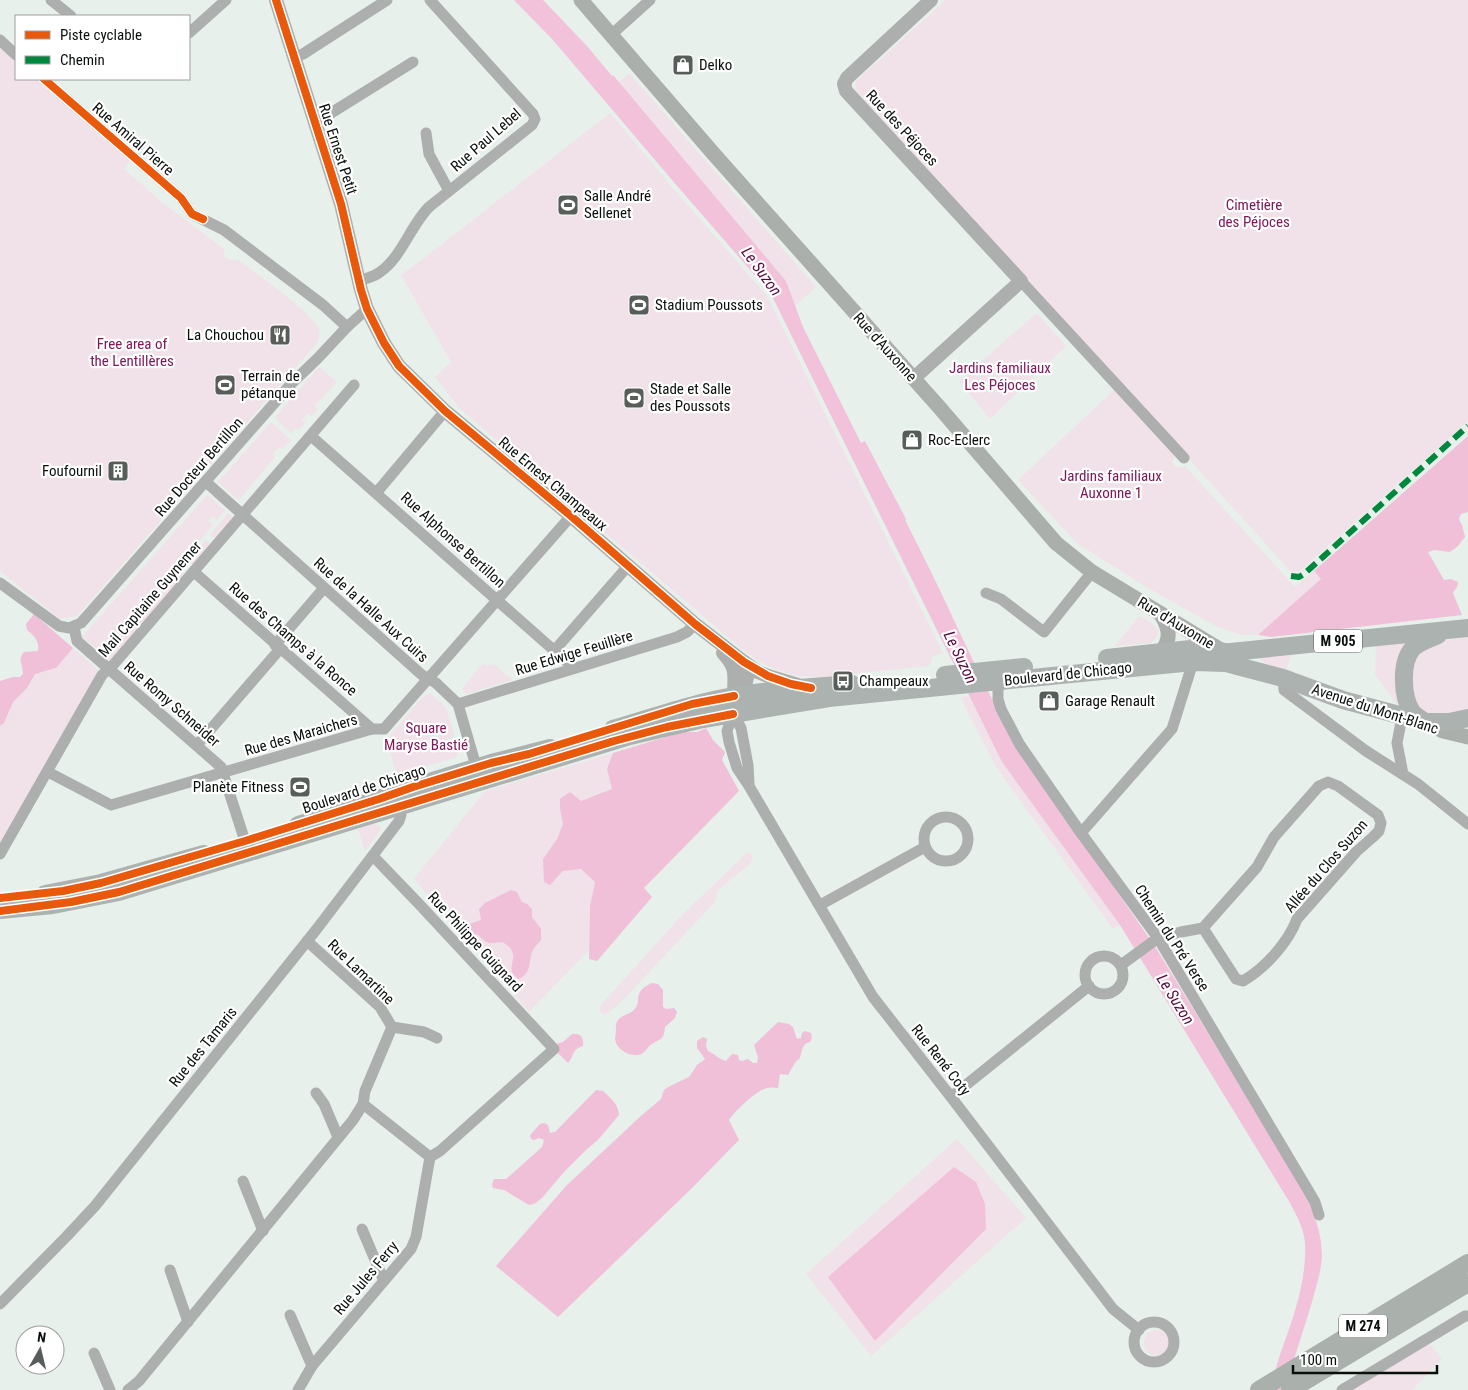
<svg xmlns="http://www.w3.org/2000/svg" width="1468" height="1390" viewBox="0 0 1468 1390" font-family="'Roboto Condensed',sans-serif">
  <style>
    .green { fill: #f0e2e8 }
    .forest { fill: #efc0d8 }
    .water { fill: #f2c1da }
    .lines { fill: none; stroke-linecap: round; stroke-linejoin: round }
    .minor { stroke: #acafad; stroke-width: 11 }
    .tertiary { stroke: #acafad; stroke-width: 14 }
    .secondary { stroke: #abafac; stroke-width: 15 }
    .primary { stroke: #acb2af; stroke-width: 18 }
    .trunk { stroke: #aab0ac; stroke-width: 18 }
    .quiet { stroke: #00873e; stroke-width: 6; stroke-dasharray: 12 6; stroke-linecap: butt }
    .cycleway-casing { stroke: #fff; stroke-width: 11 }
    .cycleway { stroke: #e8590c; stroke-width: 8 }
    .labels { text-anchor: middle; stroke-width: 4.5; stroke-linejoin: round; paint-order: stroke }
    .shield { fill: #fff; stroke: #535754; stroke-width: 1 }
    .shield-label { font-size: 14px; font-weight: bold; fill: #090f0b }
    .poi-label { font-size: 15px; fill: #090f0b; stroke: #fff; text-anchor: start }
    .street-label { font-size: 15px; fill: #090f0b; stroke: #fff }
    .park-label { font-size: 15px; fill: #811859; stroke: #fff }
    .water-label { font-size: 16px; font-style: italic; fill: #5a083c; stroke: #fff }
  </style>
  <rect width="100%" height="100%" fill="#e8f0eb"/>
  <!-- green -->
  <g class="green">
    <path d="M946,0H1468V421L1300,571L1291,572L855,89L856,81Z"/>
    <path d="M0,45L16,58V79H40L130,161L124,169L162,202L223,248L225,257L230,260H238C254,272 315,314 319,330C320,333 319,339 318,342L77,616L60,619L0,571Z"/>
    <path d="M629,73L816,287L795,306L786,281L619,82Z"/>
    <path d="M610,113L671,186L767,296L943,653L932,656V660L929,666L821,677L799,676L776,670L755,659L730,639L460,409L435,377L451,362L401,275L423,259Z"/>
    <path d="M1037,313L1066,346L990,419L959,381Z"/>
    <path d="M319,367L337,382L314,406L318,409L312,416L308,413L302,420L305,423L299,430L296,428L291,433L275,418Z"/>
    <path d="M1115,389L1174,454L1173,464L1177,468L1186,467L1295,587L1314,571L1322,579L1258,635H1241L1216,626L1148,588L1078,544L1018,480Z"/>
    <path d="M271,422L291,440L282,449L279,447L272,454L275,457L239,500L218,482Z"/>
    <path d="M207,495L225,510L217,520L212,516L208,521L213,525L177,566L172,577L167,582L162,579L158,583L163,587L151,600L142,604L101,652L82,637Z"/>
    <path d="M228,513L235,519L216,540L210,535Z"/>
    <path d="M206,540L212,546L194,566L190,562L195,552Z"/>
    <path d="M182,571L187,575L111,662L104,656L111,648L115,652L119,647L115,643L144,610L147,612Z"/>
    <path d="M1139,616C1147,620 1154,623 1158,631L1157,636L1151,643L1115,646Z"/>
    <path d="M1468,637V712L1434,716L1419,710L1410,679L1415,654L1439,641Z"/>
    <path d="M1419,638L1403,707L1395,709L1396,703L1375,675L1376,643Z"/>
    <path d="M73,648L98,670L0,846V726L4,723L13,702L27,688L35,674L56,668Z"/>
    <path d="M1292,651L1286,671L1269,665L1261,660V657Z"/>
    <path d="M482,664L488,666L494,664L512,680L467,694L462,689Z"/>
    <path d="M430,693L446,708L459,749L457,757L397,775L387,742L392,733L425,695Z"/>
    <path d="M969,696L1002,762L1120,925L1113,929L996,767L960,697Z"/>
    <path d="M613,753L607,769L612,789L560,809L563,823L557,839L543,859L556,880L563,871L582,869L595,882L590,906L589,950L529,1012L414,879L485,791Z"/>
    <path d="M374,824L380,826L381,829L365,851L358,829Z"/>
    <path d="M748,852L753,855L751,863L718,890L715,902L620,1003L605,1015L599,1011L601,1005L683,914Z"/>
    <path d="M957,1139L1026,1218L871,1356L806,1274Z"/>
    <circle cx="1157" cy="1343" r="13"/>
    <path d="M1428,1342L1442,1359L1412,1390H1348Z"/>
  </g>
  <!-- forest -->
  <g class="forest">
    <path d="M1468,436V512L1461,514L1459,519L1462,525L1465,537L1458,546L1450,552L1434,550L1428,552L1444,580L1451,579L1458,582L1457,587L1453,593L1462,615L1271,637L1258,635L1321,579L1314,571Z"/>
    <path d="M34,614L73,648L56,668L35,674L27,688L13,702L4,723L0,726V681L13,677H20L23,674C23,664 17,661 24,652L38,651C40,642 34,635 27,630L26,624Z"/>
    <path d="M706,728L713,740L725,752L722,760L739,791L644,888L652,897L597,961L589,959L590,906L595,882L581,869L563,871L550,885L544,882L543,859L557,839L563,824L560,809V799L570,792L581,801L612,789L607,769L613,753L682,732H697Z"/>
    <path d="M511,890L517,892L522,902L527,904L532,909V917L541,929V940C539,943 535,946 533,950C528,960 533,972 519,979C504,970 517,962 512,951C511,947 506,945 503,942C487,943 490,946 478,935L470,934L467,930L469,924L481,920L479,909L485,903Z"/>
    <path d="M652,983L658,984L663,990V1007L666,1009L674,1008L677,1012L675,1018L665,1027C664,1039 662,1038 652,1044C647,1047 645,1054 638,1055C628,1056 616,1049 615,1039C615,1036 616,1034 616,1031C616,1027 615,1024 618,1020C622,1015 630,1014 634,1010C643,1001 631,992 652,983Z"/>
    <path d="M778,1022L789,1024L793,1027L797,1039L801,1038L802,1033L805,1031L811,1033L812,1038L810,1042C802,1043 802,1051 800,1058C794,1062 792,1069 788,1075L780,1074L778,1088C773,1087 767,1087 762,1090C752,1095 736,1110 729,1120L739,1140L691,1189L558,1317L496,1266L567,1185L643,1114L661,1099L664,1090L668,1087L689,1077L697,1065L705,1059L697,1048V1041L703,1037L707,1039L706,1046L708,1051C715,1054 719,1059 726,1061L732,1054L738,1055L739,1060L742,1061L748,1059L753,1063H757L758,1057L754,1045Z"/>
    <path d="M572,1034C581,1033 584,1038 583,1046C571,1050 575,1055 568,1063L558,1053L556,1044L563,1042Z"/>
    <path d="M596,1090L603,1091C611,1099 618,1103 619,1115L598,1140L586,1150L564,1172L542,1198L534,1204L529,1205L504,1190L493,1188L492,1184L494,1179H506L542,1147L544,1140L539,1138L534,1140L531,1139L530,1135L540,1124L544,1123L548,1125L550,1133L555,1132Z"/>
  </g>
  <!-- water -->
  <g class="water">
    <path d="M514,0H543L587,46L612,76L613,75L619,82L786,281L803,327L861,443L865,441L906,519L905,520C924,557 942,594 959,631C979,673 999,716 1024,757L1156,948L1304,1191C1314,1211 1322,1234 1322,1257C1321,1272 1316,1287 1312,1302C1303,1332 1293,1361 1284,1390H1270C1274,1376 1277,1362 1282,1349C1294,1316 1307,1279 1305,1243C1304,1229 1297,1216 1290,1203L1120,925L1002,762L771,294L672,180L553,40Z"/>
    <path d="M954,1167L976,1182L985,1204L986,1229L875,1341L828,1277Z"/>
  </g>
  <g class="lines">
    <!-- minor -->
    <g class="minor">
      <path d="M51,0L71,16"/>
      <path d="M189,33L226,0"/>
      <path d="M611,35L650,0"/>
      <path d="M0,40L16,55"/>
      <path d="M294,58L303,54L387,0"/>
      <path d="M44,79L181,198L192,214L224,230L323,305L347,327"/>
      <path d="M315,123L413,62"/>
      <path d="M426,133L429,154L449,191"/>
      <path d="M359,281C366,278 374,277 380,272C401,258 411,225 429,207L532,125L535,119L533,114L430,0"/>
      <path d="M1021,281L1184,458"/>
      <path d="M311,436L574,668"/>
      <path d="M206,482L422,675L436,683L458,704L478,773"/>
      <path d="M377,492L445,411"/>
      <path d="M194,572L372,729"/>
      <path d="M0,583L59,626L69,628L81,623L292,383L318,358L347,327L367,309"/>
      <path d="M986,593L1001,599L1044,632L1092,572"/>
      <path d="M74,627L77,641L221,767L245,841"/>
      <path d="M275,645L324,588"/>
      <path d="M554,651L628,566"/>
      <path d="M1283,678L1284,690L1366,751L1418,784L1468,824"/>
      <path d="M998,681V699L1001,709L1020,745L1081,833L1158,938L1308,1190L1315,1202L1319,1215"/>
      <path d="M458,704L677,637L687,632L695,624"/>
      <path d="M733,714L727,731L729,742L737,768L749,786L873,997L951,1097L1113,1309L1139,1330"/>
      <path d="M733,714L741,728L748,765L749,784"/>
      <path d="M1402,717L1397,743L1403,774"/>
      <path d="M197,745L280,649"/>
      <path d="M48,772L111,805L372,729H384L571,516"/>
      <circle cx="946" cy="839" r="22"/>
      <path d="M1081,833L1172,729L1193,662"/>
      <path d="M0,854L102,675L114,664L354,385"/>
      <path d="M820,905L925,847"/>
      <circle cx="1104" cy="975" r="19"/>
      <path d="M1121,965L1158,938L1181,932L1203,928L1257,867L1274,837L1319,786L1328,782L1338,786L1378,815L1381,823L1379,831L1373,837L1356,852L1297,919C1288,943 1265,968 1243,981L1236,979L1203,928"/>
      <path d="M392,1027L424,1032L437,1038"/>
      <path d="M316,1093L324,1104L338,1137"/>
      <path d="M951,1097L1089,986"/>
      <path d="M363,1104L430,1157"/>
      <path d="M243,1181L263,1231"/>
      <path d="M362,1229L384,1281"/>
      <path d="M170,1270L188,1322"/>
      <path d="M0,1304L66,1237L95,1206L316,930L399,821L401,815L397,800"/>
      <path d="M290,1315L312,1366"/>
      <circle cx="1154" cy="1342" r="20"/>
      <path d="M94,1353L110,1390"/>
      <path d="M128,1390L139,1381L353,1120L363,1104L365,1091L392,1027L380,1007L307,941"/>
      <path d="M298,1390L312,1366L411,1249L416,1237L430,1157L440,1151L554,1049L420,905L373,856"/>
      <path d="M1342,1390L1465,1316H1468"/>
    </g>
    <!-- tertiary -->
    <g class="tertiary">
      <path d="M276,0L341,204L361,290L367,309L384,343L399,366L445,411L571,516L695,624L744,662L758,672L768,676L798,685"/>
      <path d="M914,378L1021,281L846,91L844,84L847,78L931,0"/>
      <path d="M723,653C738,669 734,675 734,696"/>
      <path d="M732,697C746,688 751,679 744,662"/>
    </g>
    <!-- secondary -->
    <g class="secondary">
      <path d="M581,0L712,152L939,407L1056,543L1092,572L1219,649"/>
      <path d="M1161,652C1171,639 1170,630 1162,616"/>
      <path d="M1425,722L1443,731L1468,737"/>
    </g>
    <!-- primary -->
    <g class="primary">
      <path d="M1221,653L1468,628"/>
      <path d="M1107,658L1200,648L1224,652L1234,657"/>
      <path d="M945,675L1024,667"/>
      <path d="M1425,722C1421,719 1415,716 1412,712C1402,697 1400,662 1413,648C1419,642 1430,639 1438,635"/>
      <path d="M613,729C654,717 693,703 735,696C773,689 813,687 852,684"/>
      <path d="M298,825L379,799L413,787L491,763L550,748"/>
      <path d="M45,894L101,883L204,854"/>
      <path d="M0,910L53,905L119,892L630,736L703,719L829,698L1193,662L1226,663L1283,678L1343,700L1425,722H1449L1468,718"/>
    </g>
    <!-- trunk -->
    <g class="trunk">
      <path d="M1259,1390L1468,1263"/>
      <path d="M1290,1390L1468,1283"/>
    </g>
    <!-- quiet -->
    <path class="quiet" d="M1291,576L1299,577L1304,574L1468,426"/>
    <!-- cycleway casing -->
    <g class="cycleway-casing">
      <g id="cycleway">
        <path d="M276,0L341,204L361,290L367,309L384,343L399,366L445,411L571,516L695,624L744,662L768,676L791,684L811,688"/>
        <path d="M44,79L181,198L192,214L203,219"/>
        <path d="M0,898L63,891L101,883L245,841L379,799L413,787L491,763L529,754L692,704L734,696"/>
        <path d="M0,911L71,902L119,892L614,741L667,727L733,714"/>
      </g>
    </g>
    <!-- cycleway -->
    <use href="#cycleway" class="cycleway"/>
  </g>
  <!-- icons -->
  <defs>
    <g id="shop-square" transform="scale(1.125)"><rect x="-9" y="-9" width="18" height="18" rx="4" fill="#575e59" stroke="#fff"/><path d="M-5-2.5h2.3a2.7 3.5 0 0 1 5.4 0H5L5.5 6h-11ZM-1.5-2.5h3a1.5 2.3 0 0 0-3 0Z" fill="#fff"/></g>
    <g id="stadium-square" transform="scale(1.125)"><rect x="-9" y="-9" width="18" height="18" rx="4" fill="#575e59" stroke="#fff"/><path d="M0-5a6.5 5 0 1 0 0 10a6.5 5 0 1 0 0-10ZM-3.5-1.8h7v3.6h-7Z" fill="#fff"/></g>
    <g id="restaurant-square" transform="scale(1.125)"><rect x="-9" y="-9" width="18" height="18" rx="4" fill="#575e59" stroke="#fff"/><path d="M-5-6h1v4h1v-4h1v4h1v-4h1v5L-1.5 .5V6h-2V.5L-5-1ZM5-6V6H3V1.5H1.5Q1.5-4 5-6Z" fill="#fff"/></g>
    <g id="building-square" transform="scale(1.125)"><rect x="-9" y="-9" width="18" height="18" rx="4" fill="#575e59" stroke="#fff"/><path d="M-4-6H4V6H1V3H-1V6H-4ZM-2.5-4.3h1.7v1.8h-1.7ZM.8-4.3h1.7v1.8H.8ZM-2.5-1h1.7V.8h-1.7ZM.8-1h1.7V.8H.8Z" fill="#fff"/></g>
    <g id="bus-square" transform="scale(1.125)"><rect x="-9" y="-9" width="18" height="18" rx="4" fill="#575e59" stroke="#fff"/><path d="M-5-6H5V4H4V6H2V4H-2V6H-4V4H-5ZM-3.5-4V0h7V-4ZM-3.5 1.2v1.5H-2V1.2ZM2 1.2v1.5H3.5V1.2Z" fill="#fff"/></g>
  </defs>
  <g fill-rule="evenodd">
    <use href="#shop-square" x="683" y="65"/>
    <use href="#stadium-square" x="568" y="205"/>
    <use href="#stadium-square" x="639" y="305"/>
    <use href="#restaurant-square" x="280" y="335"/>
    <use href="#stadium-square" x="225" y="385"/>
    <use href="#stadium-square" x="634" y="398"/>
    <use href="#shop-square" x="912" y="440"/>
    <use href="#building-square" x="118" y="471"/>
    <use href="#bus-square" x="843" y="681"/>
    <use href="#shop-square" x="1049" y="701"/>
    <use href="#stadium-square" x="300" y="787"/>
  </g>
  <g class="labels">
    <!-- shield labels -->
    <g class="shield">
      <rect x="1314" y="629.5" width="48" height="23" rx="4"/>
      <rect x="1339" y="1314.5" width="48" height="23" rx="4"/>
    </g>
    <g class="shield-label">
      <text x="1338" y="646">M 905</text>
      <text x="1363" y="1331">M 274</text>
    </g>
    <!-- poi labels -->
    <g class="poi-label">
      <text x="699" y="70">Delko</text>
      <text x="584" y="201">Salle André<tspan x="584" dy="17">Sellenet</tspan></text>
      <text x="655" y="310">Stadium Poussots</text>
      <text x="264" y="340" text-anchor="end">La Chouchou</text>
      <text x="241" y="381">Terrain de<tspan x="241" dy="17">pétanque</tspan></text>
      <text x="650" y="394">Stade et Salle<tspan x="650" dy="17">des Poussots</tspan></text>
      <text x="928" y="445">Roc-Eclerc</text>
      <text x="102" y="476" text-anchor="end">Foufournil</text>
      <text x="859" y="686">Champeaux</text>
      <text x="1065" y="706">Garage Renault</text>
      <text x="284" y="792" text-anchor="end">Planète Fitness</text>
    </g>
    <!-- street labels -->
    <g class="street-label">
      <text transform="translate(902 128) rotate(47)" y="5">Rue des Péjoces</text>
      <text transform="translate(133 139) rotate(41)" y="5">Rue Amiral Pierre</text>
      <text transform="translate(486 140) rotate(-41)" y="5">Rue Paul Lebel</text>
      <text transform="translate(338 149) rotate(72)" y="5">Rue Ernest Petit</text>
      <text transform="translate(885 347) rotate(48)" y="5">Rue d'Auxonne</text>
      <text transform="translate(199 467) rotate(-49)" y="5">Rue Docteur Bertillon</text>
      <text transform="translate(553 484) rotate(40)" y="5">Rue Ernest Champeaux</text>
      <text transform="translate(453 540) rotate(42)" y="5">Rue Alphonse Bertillon</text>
      <text transform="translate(150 599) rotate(-49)" y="5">Mail Capitaine Guynemer</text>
      <text transform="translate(371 610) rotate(42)" y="5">Rue de la Halle Aux Cuirs</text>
      <text transform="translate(1176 623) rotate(31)" y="5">Rue d'Auxonne</text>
      <text transform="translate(293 639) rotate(41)" y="5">Rue des Champs à la Ronce</text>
      <text transform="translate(574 653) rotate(-17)" y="5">Rue Edwige Feuillère</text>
      <text transform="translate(1068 674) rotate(-6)" y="5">Boulevard de Chicago</text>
      <text transform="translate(172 704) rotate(41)" y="5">Rue Romy Schneider</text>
      <text transform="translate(1375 709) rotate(18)" y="5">Avenue du Mont-Blanc</text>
      <text transform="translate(301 735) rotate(-16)" y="5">Rue des Maraichers</text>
      <text transform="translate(364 789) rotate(-18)" y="5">Boulevard de Chicago</text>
      <text transform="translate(1326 866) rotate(-49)" y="5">Allée du Clos Suzon</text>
      <text transform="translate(1172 938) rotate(57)" y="5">Chemin du Pré Verse</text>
      <text transform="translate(475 942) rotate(47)" y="5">Rue Philippe Guignard</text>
      <text transform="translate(361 972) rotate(44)" y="5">Rue Lamartine</text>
      <text transform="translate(203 1047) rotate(-51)" y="5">Rue des Tamaris</text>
      <text transform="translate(941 1060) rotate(52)" y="5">Rue René Coty</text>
      <text transform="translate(366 1278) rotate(-50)" y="5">Rue Jules Ferry</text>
    </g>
    <!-- park labels -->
    <g class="park-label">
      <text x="1254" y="210">Cimetière<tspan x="1254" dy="17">des Péjoces</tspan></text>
      <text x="132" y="349">Free area of<tspan x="132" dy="17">the Lentillères</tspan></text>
      <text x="1000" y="373">Jardins familiaux<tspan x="1000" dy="17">Les Péjoces</tspan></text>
      <text x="1111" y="481">Jardins familiaux<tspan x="1111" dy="17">Auxonne 1</tspan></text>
      <text x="426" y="733">Square<tspan x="426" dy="17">Maryse Bastié</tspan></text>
    </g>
    <!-- water labels -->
    <g class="water-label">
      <text transform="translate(762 271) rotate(54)" y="6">Le Suzon</text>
      <text transform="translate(961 657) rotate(64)" y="6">Le Suzon</text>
      <text transform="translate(1176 999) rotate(58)" y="6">Le Suzon</text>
    </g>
  </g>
  <!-- legend -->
  <rect x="15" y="15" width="175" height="65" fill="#ffffff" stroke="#9d9f9d"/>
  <rect x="25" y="31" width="25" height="8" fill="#e8590c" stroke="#9d9f9d"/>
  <text x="60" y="40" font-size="15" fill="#090f0b">Piste cyclable</text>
  <rect x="25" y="56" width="25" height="8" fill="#00873e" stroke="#9d9f9d"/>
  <text x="60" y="65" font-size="15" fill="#090f0b">Chemin</text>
  <!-- north arrow -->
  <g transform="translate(40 1350) rotate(8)"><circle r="24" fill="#ffffff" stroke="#9d9f9d"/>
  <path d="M0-4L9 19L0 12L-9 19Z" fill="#575e59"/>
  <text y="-8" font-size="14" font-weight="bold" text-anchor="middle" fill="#090f0b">N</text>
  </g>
  <!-- scale -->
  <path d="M1293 1365v8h144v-8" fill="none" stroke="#090f0b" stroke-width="2.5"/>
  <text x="1300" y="1365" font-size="15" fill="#090f0b" stroke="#ffffff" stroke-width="4" paint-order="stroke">100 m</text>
</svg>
